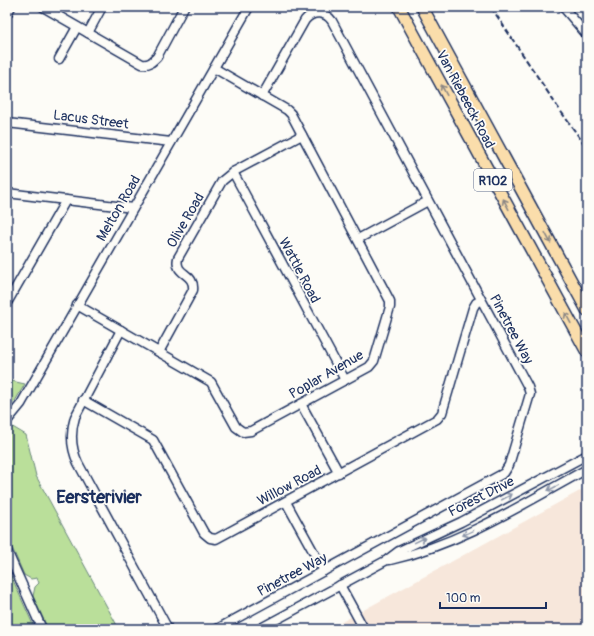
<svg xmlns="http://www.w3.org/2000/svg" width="594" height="636" viewBox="0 0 594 636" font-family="Pangolin,sans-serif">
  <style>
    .built { fill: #f7e7db }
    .green { fill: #badf9a; stroke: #6a877c }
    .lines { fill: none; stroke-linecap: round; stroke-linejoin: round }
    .minor-casing { stroke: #1b2f5e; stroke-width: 11 }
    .major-casing { stroke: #1b2f5e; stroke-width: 14 }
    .minor { stroke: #fdfcf7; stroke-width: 8 }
    .major { stroke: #faddab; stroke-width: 11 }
    .rail { stroke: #1b2f5e; stroke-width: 2; stroke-dasharray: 6 3; stroke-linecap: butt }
    .oneway { stroke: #8a8684 }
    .oneway2 { stroke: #8c96aa }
    .labels { text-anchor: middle; stroke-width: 3.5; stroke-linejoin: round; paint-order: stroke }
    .shield { fill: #fdfcf7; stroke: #5f6c8c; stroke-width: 1 }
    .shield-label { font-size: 13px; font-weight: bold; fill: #1b2f5e }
    .street-label { font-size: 14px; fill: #1b2f5e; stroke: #fdfcf7 }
    .district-label { font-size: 18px; font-weight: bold; fill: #1b2f5e; stroke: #fdfcf7 }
  </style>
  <rect width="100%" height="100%" fill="#fdfcf7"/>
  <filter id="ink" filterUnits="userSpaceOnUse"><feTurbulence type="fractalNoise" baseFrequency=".025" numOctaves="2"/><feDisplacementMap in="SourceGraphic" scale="8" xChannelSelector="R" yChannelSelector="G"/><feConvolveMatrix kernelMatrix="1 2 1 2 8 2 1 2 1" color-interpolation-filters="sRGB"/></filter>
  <g filter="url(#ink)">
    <!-- built -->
    <path class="built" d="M587,487V629H329Z"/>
    <!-- green -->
    <g class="green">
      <path d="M7,380L25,384L15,401L7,410Z"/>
      <path d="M11,426L26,435L36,476L119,629H48L33,596L35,587L39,583L37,578L31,579L24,575L7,536V429Z"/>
      <path d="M7,567L35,629H7Z"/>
    </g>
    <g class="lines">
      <!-- minor casing -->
      <g class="minor-casing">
        <g id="minor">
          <path d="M43,7L142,64C149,65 152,62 157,57L184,7"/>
          <path d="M563,7L587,35"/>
          <path d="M7,14L11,7"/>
          <path d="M88,33L102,7"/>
          <path d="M59,59L77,27"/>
          <path d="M7,123L171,142"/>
          <path d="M233,172L345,380"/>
          <path d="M7,193L133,208"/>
          <path d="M358,239L428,201"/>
          <path d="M7,303L66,200"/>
          <path d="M77,305L211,382L236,427L243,432L251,431L369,367L374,361L390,307V301L291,114L287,110L214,68"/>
          <path d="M121,330L75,417C70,433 71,448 78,463L168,629"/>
          <path d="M159,352L193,290C195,272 174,276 178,258L222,181L233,172L302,135"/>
          <path d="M83,400L153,440L204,533L210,538L216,539L437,419L442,413L473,308L476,303L481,300"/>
          <path d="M301,404L339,473"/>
          <path d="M7,421L21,404L249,7"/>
          <path d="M286,502L324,571"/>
          <path d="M7,551L42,629"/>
          <path d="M390,560C461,544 523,504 587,469"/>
          <path d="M340,585L364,629"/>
          <path d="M217,629L504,473L509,465L530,394L528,387L332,21C325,11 313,11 305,20L262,96"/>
          <path d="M259,629L387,560L399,551L461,522L587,455"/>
        </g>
      </g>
      <!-- major casing -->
      <g class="major-casing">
        <g id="major">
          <path d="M399,7L587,352"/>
          <path d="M422,7L587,310"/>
        </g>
      </g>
      <!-- minor -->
      <use href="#minor" class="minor"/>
      <!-- major -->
      <use href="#major" class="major"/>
      <!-- rail -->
      <path class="rail" d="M491,7L557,106L587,148"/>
    </g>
    <!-- one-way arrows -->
    <defs><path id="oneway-shaft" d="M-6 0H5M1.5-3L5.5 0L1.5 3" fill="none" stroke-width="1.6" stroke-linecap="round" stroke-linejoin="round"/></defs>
    <g class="oneway">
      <use href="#oneway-shaft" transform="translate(444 90) rotate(-118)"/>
      <use href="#oneway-shaft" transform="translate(506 204) rotate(-118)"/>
      <use href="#oneway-shaft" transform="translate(548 238) rotate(62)"/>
      <use href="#oneway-shaft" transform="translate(568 318) rotate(-118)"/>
    </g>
    <g class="oneway2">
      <use href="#oneway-shaft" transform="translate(553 488) rotate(152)"/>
      <use href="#oneway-shaft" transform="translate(507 497) rotate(-28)"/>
      <use href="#oneway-shaft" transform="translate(468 533) rotate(155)"/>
      <use href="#oneway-shaft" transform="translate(420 540) rotate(-26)"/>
    </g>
  </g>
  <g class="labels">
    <!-- shield labels -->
    <rect class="shield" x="474" y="169" width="38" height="22" rx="3"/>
    <g class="shield-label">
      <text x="493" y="185">R102</text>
    </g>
    <!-- street labels -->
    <g class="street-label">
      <text transform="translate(466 99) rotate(62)" y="5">Van Riebeeck Road</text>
      <text transform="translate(91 119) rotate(7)" y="5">Lacus Street</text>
      <text transform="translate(118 208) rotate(-60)" y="5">Melton Road</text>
      <text transform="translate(185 220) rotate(-60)" y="5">Olive Road</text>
      <text transform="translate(300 270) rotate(62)" y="5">Wattle Road</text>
      <text transform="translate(512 329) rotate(62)" y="5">Pinetree Way</text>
      <text transform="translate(326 374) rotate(-30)" y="5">Poplar Avenue</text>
      <text transform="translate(289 485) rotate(-28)" y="5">Willow Road</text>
      <text transform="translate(481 496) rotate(-27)" y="5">Forest Drive</text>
      <text transform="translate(292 574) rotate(-28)" y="5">Pinetree Way</text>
    </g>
    <!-- district labels -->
    <g class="district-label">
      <text x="99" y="503">Eersterivier</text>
    </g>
  </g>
  <!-- margin -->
  <rect width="594" height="636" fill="none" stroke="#fdfcf7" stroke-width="24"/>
  <rect x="12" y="12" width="570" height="612" fill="none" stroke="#1b2f5e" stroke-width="1.5" filter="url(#ink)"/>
  <!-- scale -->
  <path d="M440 602v6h106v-6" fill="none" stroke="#1b2f5e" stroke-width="2"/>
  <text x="446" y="602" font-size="12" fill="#1b2f5e" stroke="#fdfcf7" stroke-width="3" paint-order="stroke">100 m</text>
</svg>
